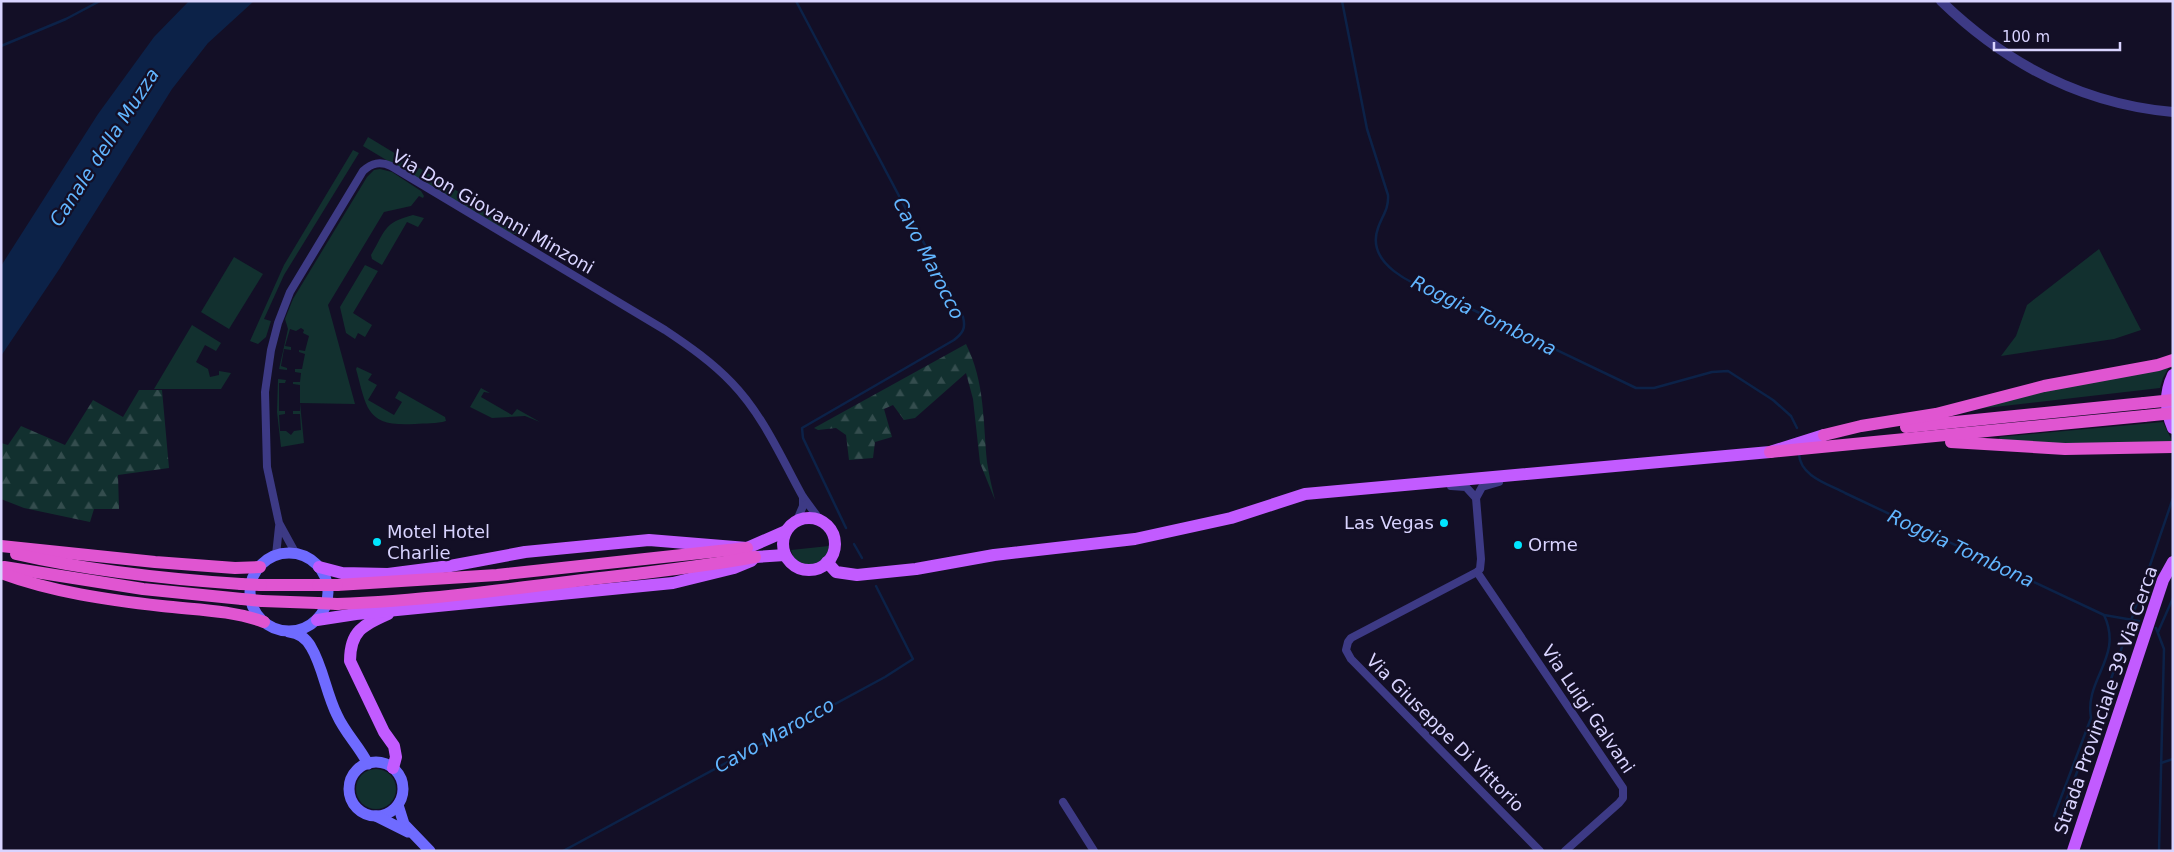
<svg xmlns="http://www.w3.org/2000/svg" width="2174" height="852" viewBox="0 0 2174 852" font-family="'DejaVu Sans',sans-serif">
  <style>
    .green { fill: #12302f }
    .forest { fill: url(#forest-firs) }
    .water { fill: #0c2248 }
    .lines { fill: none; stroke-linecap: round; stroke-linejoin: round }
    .stream { stroke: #0c2248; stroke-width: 2.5 }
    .minor { stroke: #3d3a85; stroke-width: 8 }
    .tertiary { stroke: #3d3a85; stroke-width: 10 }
    .secondary { stroke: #6f6bff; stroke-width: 11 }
    .primary { stroke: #c25bff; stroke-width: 12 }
    .trunk { stroke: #e055d1; stroke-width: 12 }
    .trunk-bridge { stroke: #e055d1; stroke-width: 12 }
    .poi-dot { fill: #00e5ff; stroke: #130f26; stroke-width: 2 }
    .labels { text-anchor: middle; stroke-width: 4.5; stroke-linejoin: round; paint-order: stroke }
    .street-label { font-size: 18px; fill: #d9d4ff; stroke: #130f26 }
    .poi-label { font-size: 18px; fill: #d9d4ff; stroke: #130f26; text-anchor: start }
    .water-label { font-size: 19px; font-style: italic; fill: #62b6ff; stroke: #130f26 }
  </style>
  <defs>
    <pattern id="forest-firs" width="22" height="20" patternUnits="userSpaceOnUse" patternTransform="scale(1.25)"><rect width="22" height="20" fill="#12302f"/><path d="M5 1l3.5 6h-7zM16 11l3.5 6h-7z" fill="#344d4e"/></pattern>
  </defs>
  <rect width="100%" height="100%" fill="#130f26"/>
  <!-- green -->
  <g class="green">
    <path d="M368,137L520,229L516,234L508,233L363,146Z"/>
    <path d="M353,150L359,153L284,275L264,319L271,321L266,337L258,344L250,341L284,265Z"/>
    <path d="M380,169L392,172L421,191L424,196L423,198L419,196L411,206L384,212L328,305L355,404L300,403L304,443L281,447L277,412L278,379L286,380L285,383H279V411H285V414L279,415L280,431H286L291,435L294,431L301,430L300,414H293V411H300V385L293,384V382H300L301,373L295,372V369H302L305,354L299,352V350L305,351L309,336L303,333L304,330L301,328L296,331L290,329L285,346L291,347V350L284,349L281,366L287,368V370L279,369L288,329L285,319L293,299L367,177L374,170Z"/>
    <path d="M413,215L424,218L418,227L407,222L382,265L372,259L371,255C386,230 383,223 413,215Z"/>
    <path d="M2099,249L2141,330L2114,339L2001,356L2016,336L2027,305Z"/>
    <path d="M234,257L263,274L229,329L201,312Z"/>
    <path d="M365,265L378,271L353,313L372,325L365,337L358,333L355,339L346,333L340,307Z"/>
    <path d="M192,325L221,343L216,351L205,345L196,362L208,369L210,377L219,375V371L231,373L221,389H154Z"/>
    <path d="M357,367L372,374L368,380L377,385L368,400L394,415L402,402L395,398L399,391L445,417L446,421C437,424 425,423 415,424C366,427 367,409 356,369Z"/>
    <path d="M2169,367L2163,378L2160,388L1968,410L2009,398Z"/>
    <path d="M481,388L490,393L484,392L481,397L512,415L517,409L540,422L525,416L492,418L470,407Z"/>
    <path d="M2163,422L2173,443L2073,445L1998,440L2000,437Z"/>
    <path d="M829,546C829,562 815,570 800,565L794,559L791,550Z"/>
    <circle cx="376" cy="789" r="20"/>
  </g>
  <!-- forest -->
  <g class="forest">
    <path d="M966,344C985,382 983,421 987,462C989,475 992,488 995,500L980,463L973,399L966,373L915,418L904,420L893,405L884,409L892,437L875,442L873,458L849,460L846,435L836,428L818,430L814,428Z"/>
    <path d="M139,390H162L169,468L118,475L119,509H94L90,522L24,508L1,499V443L8,445L21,426L65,445L93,400L123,417Z"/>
  </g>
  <!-- water -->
  <path class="water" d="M189,1H254L208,43L172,89L60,268L1,356V266L98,114L154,37Z"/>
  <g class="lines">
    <!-- stream -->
    <g class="stream">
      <path d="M796,1L963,317C966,328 963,333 954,340L802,428L803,438L846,528"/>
      <path d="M1342,1L1367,129L1388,195C1389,209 1382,216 1378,228C1365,264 1413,285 1440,294L1636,388H1654L1712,372L1728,371L1773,400L1791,416L1797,428"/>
      <path d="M1,46L66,19L100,1"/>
      <path d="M1799,454C1800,476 1828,484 1845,493L2104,615L2139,621"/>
      <path d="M854,544L862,558"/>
      <path d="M2156,628L2164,649L2159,851"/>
      <path d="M2158,632L2173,598"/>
      <path d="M2161,763L2173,759"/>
      <path d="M2054,816L2091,718C2084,679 2124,657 2104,615"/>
      <path d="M2059,819L2097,720L2173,498"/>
      <path d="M563,851L885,677L913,659L876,586"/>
    </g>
    <!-- minor -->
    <g class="minor">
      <path d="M1451,486L1466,487L1476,498L1481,559L1480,569L1477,572L1351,638L1348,642L1346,650L1351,659L1540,851"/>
      <path d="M1476,498L1482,487L1499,482"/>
      <path d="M797,520L803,506V497L820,520"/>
      <path d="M296,554L279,523L267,467L265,392L271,350L278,323L290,292L363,171C372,163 380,161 391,166L665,330C689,346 712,362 732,383C763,415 782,459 803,497"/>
      <path d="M276,555L279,527"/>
      <path d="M1477,572L1623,788V798L1619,803L1565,851"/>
      <path d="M1063,802L1094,851"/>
    </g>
    <!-- tertiary -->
    <path class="tertiary" d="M1941,1C2006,64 2082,104 2173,112"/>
    <!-- secondary -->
    <g class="secondary">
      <circle cx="289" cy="592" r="39"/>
      <path d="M289,632C299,633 306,638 311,647C323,667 326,693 337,715C345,733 359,746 368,764"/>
      <circle cx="376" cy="789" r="27"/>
      <path d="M398,805L404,824L430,851"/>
      <path d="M376,816L408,832"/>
    </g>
    <!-- primary -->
    <g class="primary">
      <path d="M2173,375C2165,392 2165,410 2173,428"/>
      <circle cx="809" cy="544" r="26"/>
      <path d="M827,562L836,572L857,575L916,569L994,555L1135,539L1231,518L1305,494L1770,452L1824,435"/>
      <path d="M319,567L342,573L388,574L450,566L525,552L649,540L747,548L786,531"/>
      <path d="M388,614C363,625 350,631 350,661L384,732L394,746L396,757L393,768"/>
      <path d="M317,620L356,614L673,583L734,568L751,561L755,557L785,555"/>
      <path d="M2073,851L2163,580L2173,562"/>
    </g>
    <!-- trunk -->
    <g class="trunk">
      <path d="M1906,427L2144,403"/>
      <path d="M1824,435L1861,426L1936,414L2044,386L2158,365L2173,360"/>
      <path d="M1951,442L2065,449L2173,447"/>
      <path d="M1770,452L2144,416"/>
      <path d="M1,546L155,562L235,568L260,567"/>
      <path d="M16,554C90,571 166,579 241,584"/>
      <path d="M4,567L143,589L242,599"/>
      <path d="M1,573C52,592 108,600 162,606C197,610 231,610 264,622"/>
      <path d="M261,585H318"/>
      <path d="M337,585L497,575L747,548"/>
      <path d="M262,601L318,603"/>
      <path d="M337,604C416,601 496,591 575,581C635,574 695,568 755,557"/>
    </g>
    <!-- trunk-bridge -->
    <g class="trunk-bridge">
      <path d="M2144,403L2173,400"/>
      <path d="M2144,416L2173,413"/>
      <path d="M241,584L261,585"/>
      <path d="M318,585H337"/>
      <path d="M242,599L262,601"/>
      <path d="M318,603L337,604"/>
    </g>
  </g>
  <!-- markers -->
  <g class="poi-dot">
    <circle cx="1444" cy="523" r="5"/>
    <circle cx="377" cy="542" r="5"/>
    <circle cx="1518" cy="545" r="5"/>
  </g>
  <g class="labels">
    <!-- street labels -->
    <g class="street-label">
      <text transform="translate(493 212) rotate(30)" y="6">Via Don Giovanni Minzoni</text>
      <text transform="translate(2106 700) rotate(-71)" y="6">Strada Provinciale 39 Via Cerca</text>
      <text transform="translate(1588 709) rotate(56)" y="6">Via Luigi Galvani</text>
      <text transform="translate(1445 733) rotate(45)" y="6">Via Giuseppe Di Vittorio</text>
    </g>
    <!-- poi labels -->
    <g class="poi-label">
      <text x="1434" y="529" text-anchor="end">Las Vegas</text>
      <text x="387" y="538">Motel Hotel<tspan x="387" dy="21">Charlie</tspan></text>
      <text x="1528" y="551">Orme</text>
    </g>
    <!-- water labels -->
    <g class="water-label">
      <text transform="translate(104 147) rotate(-57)" y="7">Canale della Muzza</text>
      <text transform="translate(929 258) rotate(63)" y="7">Cavo Marocco</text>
      <text transform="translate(1484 315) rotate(26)" y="7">Roggia Tombona</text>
      <text transform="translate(1961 548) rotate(25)" y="7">Roggia Tombona</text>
      <text transform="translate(774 735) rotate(-29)" y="7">Cavo Marocco</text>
    </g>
  </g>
  <!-- border -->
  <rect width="2174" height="852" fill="none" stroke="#d9d4ff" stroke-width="5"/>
  <!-- scale -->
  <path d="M1994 42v8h126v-8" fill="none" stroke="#d9d4ff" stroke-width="2.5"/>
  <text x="2002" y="42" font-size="15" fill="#d9d4ff" stroke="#130f26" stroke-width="4" paint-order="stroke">100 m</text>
</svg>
